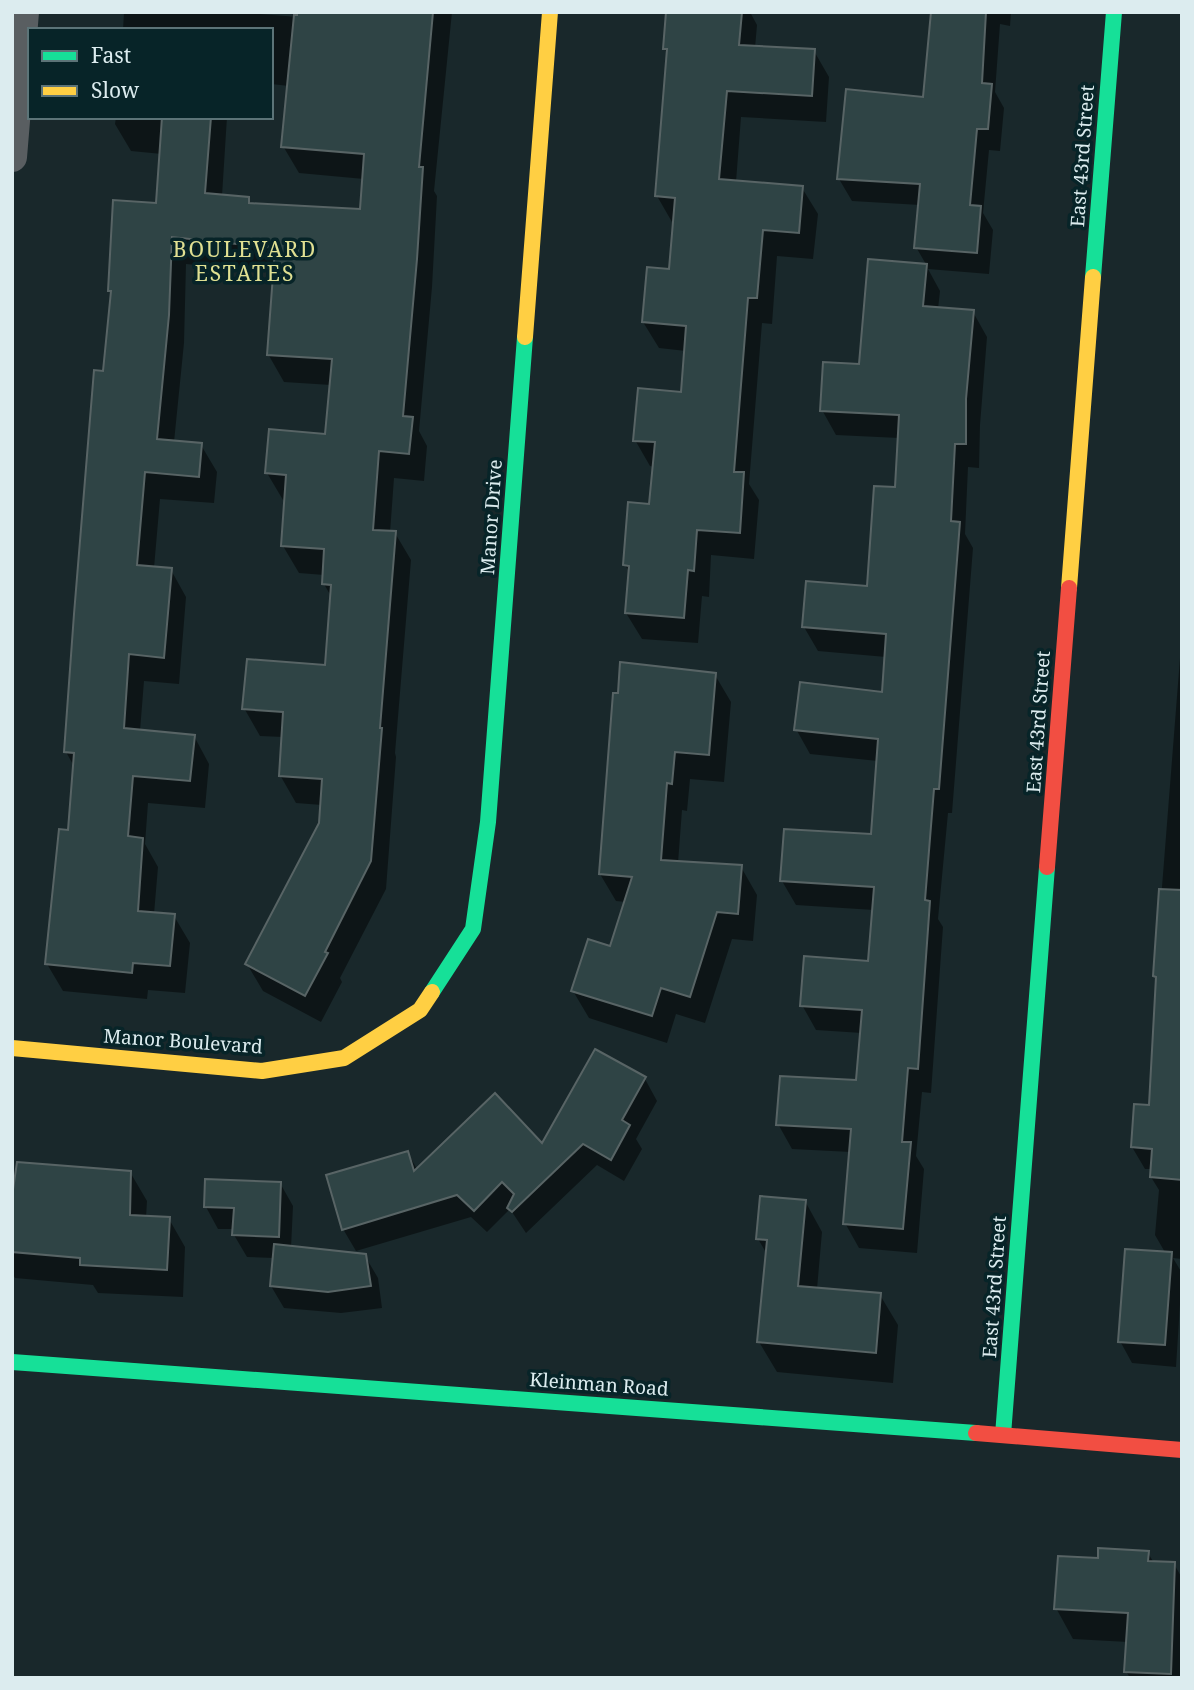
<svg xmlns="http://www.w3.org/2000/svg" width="1194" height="1690" viewBox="0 0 1194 1690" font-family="'Noto Serif',serif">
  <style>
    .shadow { fill: #0007 }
    .building { fill: #2f4445; stroke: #586465; stroke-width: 2 }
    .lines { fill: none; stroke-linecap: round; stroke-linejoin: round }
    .street { stroke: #595e61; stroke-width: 30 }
    .fast { stroke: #16e098; stroke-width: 16 }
    .slow { stroke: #ffcf43; stroke-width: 16 }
    .jam { stroke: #f24e42; stroke-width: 16 }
    .labels { text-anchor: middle; stroke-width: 7; stroke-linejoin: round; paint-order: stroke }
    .street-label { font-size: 19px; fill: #dcecef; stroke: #072428 }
    .neighbourhood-label { font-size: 21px; letter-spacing: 2px; fill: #e0e092; stroke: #072428 }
  </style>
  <rect width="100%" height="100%" fill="#19282b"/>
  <!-- shadow -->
  <g class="shadow">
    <path d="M124,12H235L298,17L371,12H452L434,191L437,196L432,287L419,431L427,446L424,481L394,478L390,533H395L411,560L395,753L396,757L386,889L340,978L342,982L321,1022L263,991L247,964L320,824L322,805L296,803L280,775L283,737L260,736L244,708L327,667L332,598L324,584V575L299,573L283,546L286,501L283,500L267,473L326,436L331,385L284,382L268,354L275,273L186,264L184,343L174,442L201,445L217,472L214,503L160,499L154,568L171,570L186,597L179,684L144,681L140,731L194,736L209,764L205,808L148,803L145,844L158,867L154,914L174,916L190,943L185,993L148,990L147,999L63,991L47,964L70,831L75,768L66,752L113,295L110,290L158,204L162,154L131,151L115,124L116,117H227L222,196L248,199L252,205L362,211L364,179L299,173L283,146L289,86L271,84V30H123Z"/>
    <path d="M668,12H750L757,25L755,48L814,51L829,77L826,122L741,117L736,182L802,188L818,214L813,259L777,256L772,324L762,323L749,484L759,500L754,559L711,555L709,597L702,596L698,643L642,639L626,613L630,573L625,565L651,505L654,467L650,466L635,440L682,394L686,351L659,348L643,322L670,270L675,223L672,222L657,196L668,55L664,48Z"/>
    <path d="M933,12H1011L1010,26L1000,24L995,92L1004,108L1000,151L989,150L983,213L993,230L989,274L928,269L940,291L938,309L973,312L987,337L980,425L979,468L968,467L965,534L973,548L952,813H948L938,919L943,927L931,1093L922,1092L916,1156L924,1169L917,1253L859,1248L845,1223L851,1152L792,1149L778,1124L857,1082L862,1033L816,1030L802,1005L869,963L874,910L796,905L782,881L873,836L878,761L810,754L796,729L884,694L886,657L818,651L804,627L869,588L897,489L899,438L836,435L822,410L861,366L869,261L927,266L916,247L920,205L852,201L839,179L924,99Z"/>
    <path d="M1182,633V947L1159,925Z"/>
    <path d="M715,675L731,702L724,782L690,779L687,811L682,810L678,863L741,867L757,895L753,941L732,939L705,1023L676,1014L667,1043L589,1018L573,991L611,948L626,902L616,901L600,874Z"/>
    <path d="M1182,982V1259L1173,1258L1182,1273L1176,1367L1132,1363L1120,1341L1166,1254L1155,1235L1159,1190L1151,1177L1152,1169H1145L1132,1147L1151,1107Z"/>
    <path d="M645,1079L657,1101L636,1139L642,1149L624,1181L597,1165L526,1233L510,1209L487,1232L471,1217L356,1251L343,1229L408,1153L418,1171L543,1146Z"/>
    <path d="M130,1172L147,1201L146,1218L169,1219L185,1247L183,1297L98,1293L93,1285L15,1278L12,1273V1198Z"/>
    <path d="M280,1183L293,1206L291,1248L365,1256L378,1278L382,1308L341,1313L284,1308L271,1286L274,1258L247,1257L234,1235V1229H218L206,1207Z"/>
    <path d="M805,1201L822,1232L817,1289L880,1295L898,1325L893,1383L777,1372L759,1342L767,1254L758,1239Z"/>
    <path d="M1148,1553L1154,1563L1174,1564L1182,1578V1678H1130L1126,1671L1128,1642L1073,1639L1056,1608L1099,1560Z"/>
  </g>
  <!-- building -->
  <g class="building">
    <path d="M297,12H433L419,167H423L417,259L403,416L413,417L409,454L379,451L373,530L396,531L380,728H382L371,861L325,952L328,953L305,996L245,964L319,823L322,779L279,776L283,712L242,709L247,659L325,665L331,585L322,584L324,549L281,546L286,475L265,473L269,429L325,434L332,359L267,355L275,248L172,237L169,315L157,439L202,443L199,477L145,472L137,565L172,568L164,658L129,654L124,728L195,735L190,781L133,776L128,836L143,838L138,911L175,914L170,966L133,963L132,973L45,964L59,829L68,830L74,753L64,752L74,614L94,370L103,371L111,291H108L113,200L156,203L162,117H211L205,193L249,197V203L360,209L364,154L281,147L294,15H297Z"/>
    <path d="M666,12H742L739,45L815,49L812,96L727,91L719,179L803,186L799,233L763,230L757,298H748L734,472H744L740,533L697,530L694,571L688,570L684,618L625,613L629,566L623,565L628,502L649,504L655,442L633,441L638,388L681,392L686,326L642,322L647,267L669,269L675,198L655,196L667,49H663Z"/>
    <path d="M931,12H986L982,83L992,84L988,129H977L970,205L981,206L977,253L914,248L920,184L837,179L846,89L923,97Z"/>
    <path d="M868,259L927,264L923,306L974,310L966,399V444H955L951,521L960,522L939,789H934L925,900L930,901L918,1069L908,1068L902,1142H911L903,1229L843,1224L851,1129L776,1125L780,1076L856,1080L862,1010L800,1006L804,956L868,961L874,887L780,881L784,829L871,834L878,739L794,730L800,682L882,692L886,634L802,627L806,581L867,586L874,486L895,487L899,415L820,411L823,362L859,364Z"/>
    <path d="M620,662L716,673L709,755L675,752L672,784L667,783L661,860L742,865L738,914L717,912L690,997L661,988L652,1016L571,991L588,939L610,946L632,877L599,874L613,693H618Z"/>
    <path d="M1159,889L1182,890V1180L1150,1177L1152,1149L1131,1147L1134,1104L1149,1105L1156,977L1153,976Z"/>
    <path d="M595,1049L646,1077L622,1120L630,1125L611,1160L583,1144L512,1212L507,1208L514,1194L502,1182L474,1211L457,1195L342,1230L326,1175L408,1151L414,1171L495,1093L542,1143Z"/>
    <path d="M17,1162L131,1171L130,1215L170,1217L167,1270L80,1265V1258L12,1252V1196Z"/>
    <path d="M205,1179L281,1182L279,1237L232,1235L234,1208L204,1207Z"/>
    <path d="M760,1196L806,1200L798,1286L881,1293L876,1353L757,1342L767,1240L756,1239Z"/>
    <path d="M274,1244L366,1254L371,1286L328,1292L270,1286Z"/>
    <path d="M1125,1249L1172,1252L1165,1345L1118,1342Z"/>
    <path d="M1098,1548L1149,1551L1148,1561L1175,1562L1171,1674L1124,1672L1128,1613L1054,1609L1058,1556L1098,1558Z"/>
  </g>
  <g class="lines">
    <!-- street -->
    <path class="street" d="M12,157L24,12"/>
    <!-- fast -->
    <g class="fast">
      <path d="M1093,277L1114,12"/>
      <path d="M432,992L473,929L488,822L525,337"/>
      <path d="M12,1362L976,1433"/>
      <path d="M1003,1435L1047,867"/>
    </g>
    <!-- slow -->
    <g class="slow">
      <path d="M525,337L550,12"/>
      <path d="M1069,588L1093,277"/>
      <path d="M12,1048L262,1071L344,1058L420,1010L432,992"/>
    </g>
    <!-- jam -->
    <g class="jam">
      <path d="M1047,867L1069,588"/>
      <path d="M976,1433L1182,1450"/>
    </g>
  </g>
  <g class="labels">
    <!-- street labels -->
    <g class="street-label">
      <text transform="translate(1082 156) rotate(-86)" y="7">East 43rd Street</text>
      <text transform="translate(491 517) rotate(-86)" y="7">Manor Drive</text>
      <text transform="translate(1038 722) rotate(-86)" y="7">East 43rd Street</text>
      <text transform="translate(183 1041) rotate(4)" y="7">Manor Boulevard</text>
      <text transform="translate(994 1287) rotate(-86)" y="7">East 43rd Street</text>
      <text transform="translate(599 1384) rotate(4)" y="7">Kleinman Road</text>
    </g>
    <!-- neighbourhood labels -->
    <g class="neighbourhood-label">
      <text x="245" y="257">BOULEVARD<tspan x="245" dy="24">ESTATES</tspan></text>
    </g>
  </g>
  <!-- border -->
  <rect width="1194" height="1690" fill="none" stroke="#dcecef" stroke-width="28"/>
  <!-- legend -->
  <rect x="28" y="28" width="245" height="91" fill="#072428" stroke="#5c7478" stroke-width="2"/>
  <rect x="42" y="51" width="35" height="10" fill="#16e098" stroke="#5c7478" stroke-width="2"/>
  <text x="91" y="63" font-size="21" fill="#dcecef">Fast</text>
  <rect x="42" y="86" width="35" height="10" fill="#ffcf43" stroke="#5c7478" stroke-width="2"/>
  <text x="91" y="98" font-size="21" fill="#dcecef">Slow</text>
</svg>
